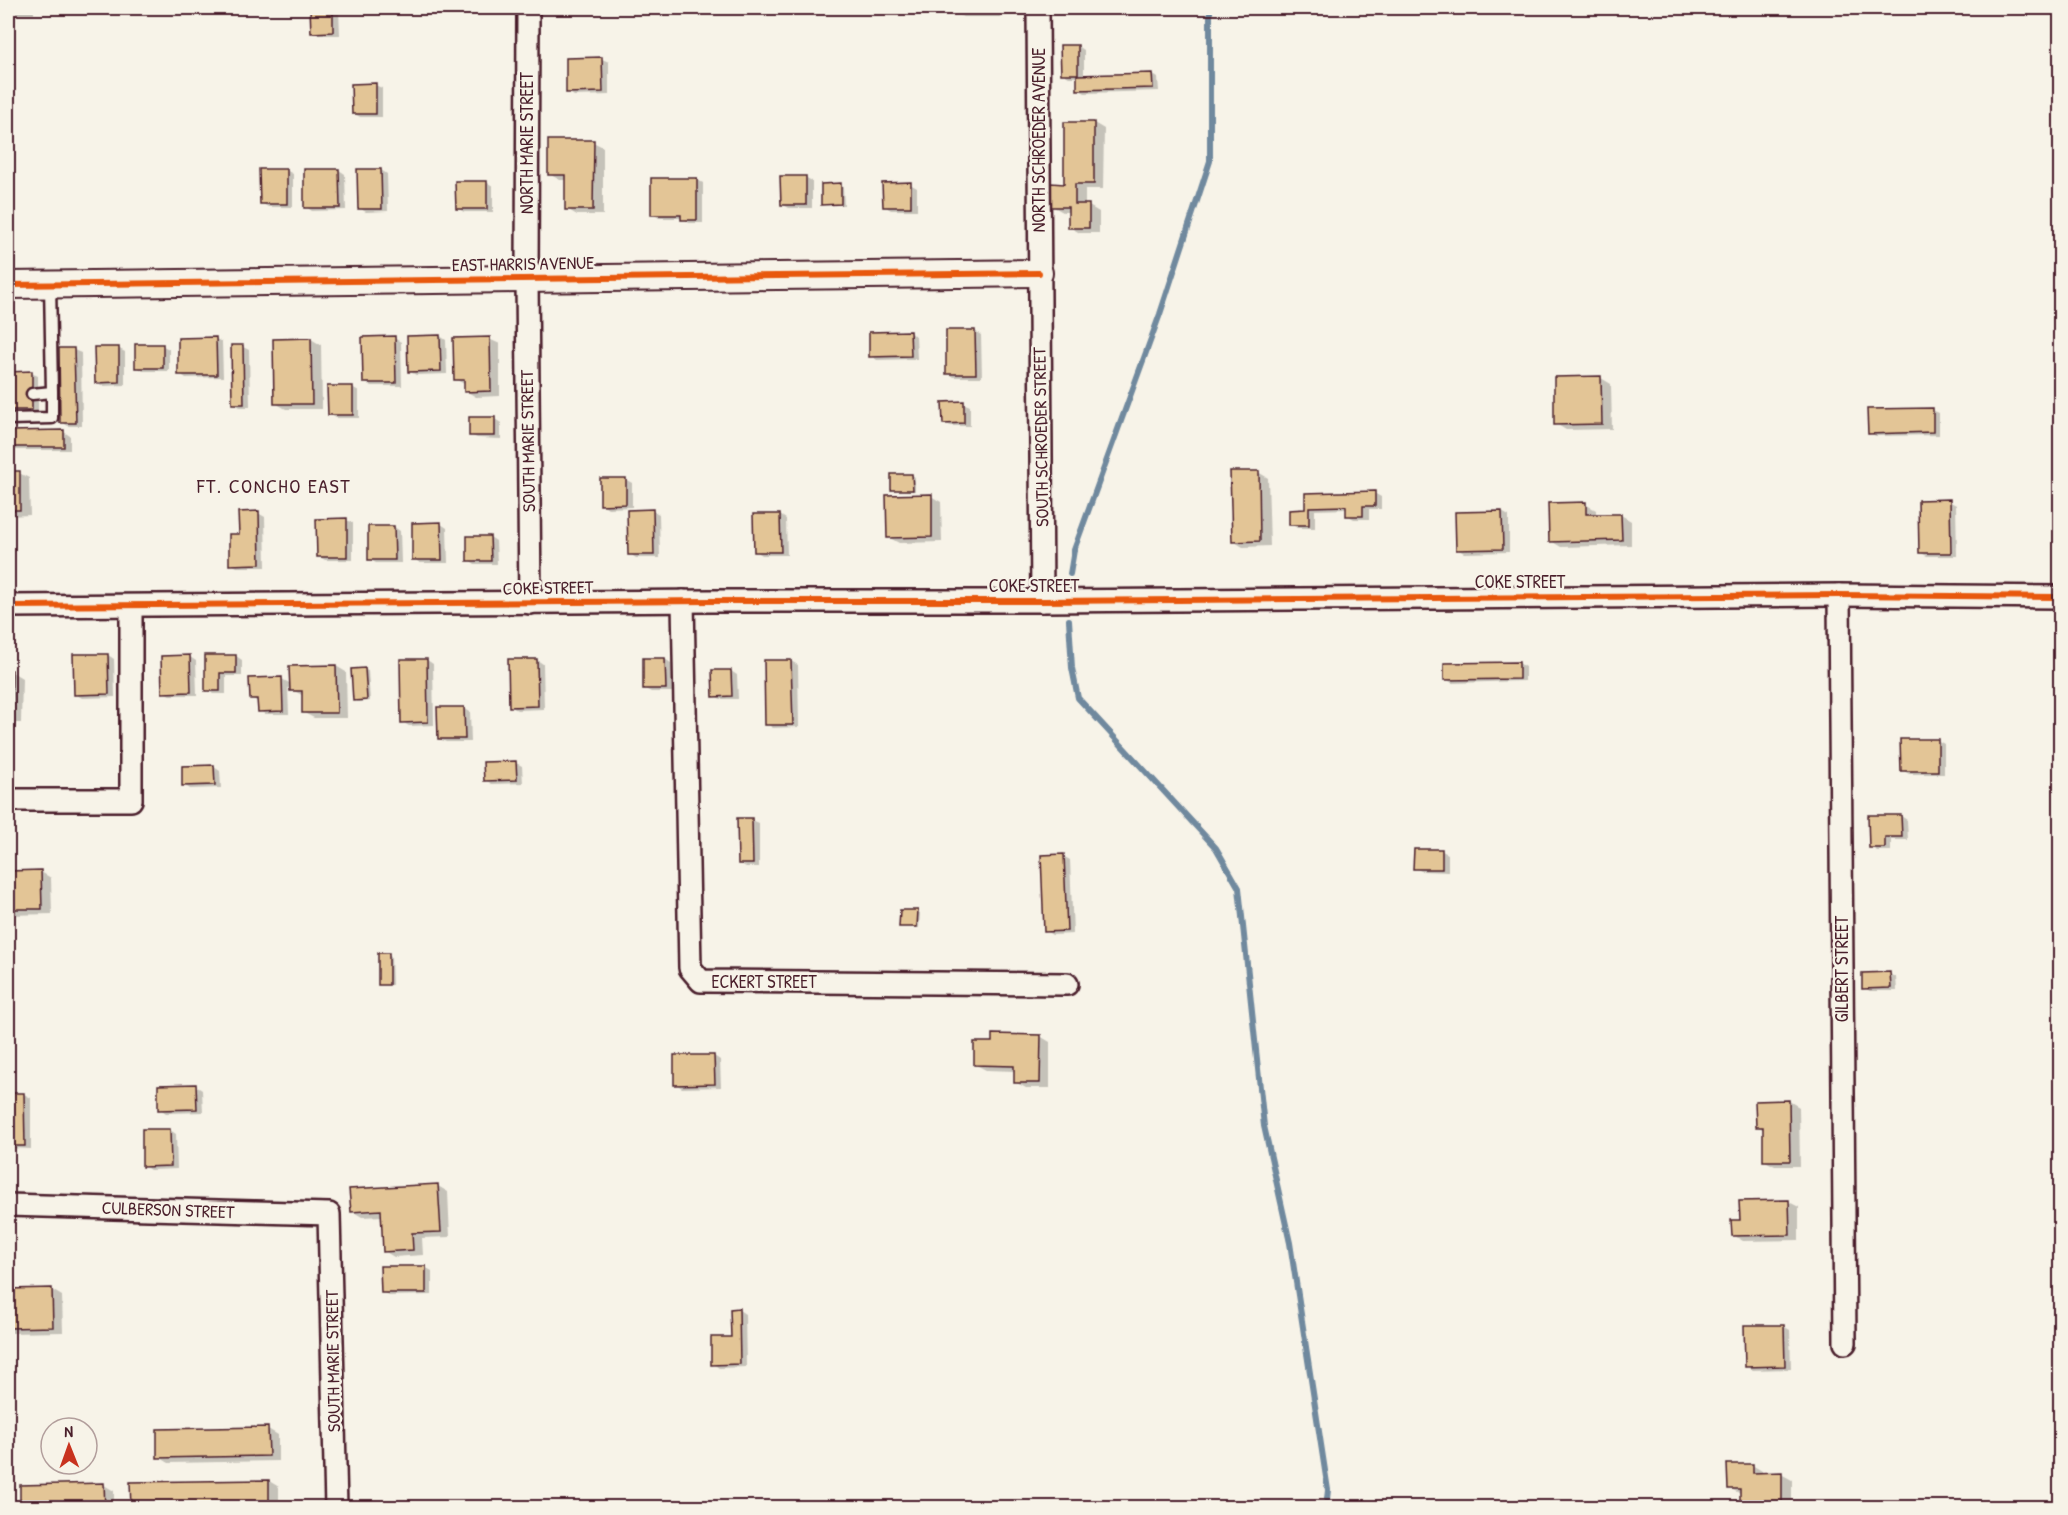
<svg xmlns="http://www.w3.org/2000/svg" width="2068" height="1515" viewBox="0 0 2068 1515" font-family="'Patrick Hand',sans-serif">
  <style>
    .shadow { fill: #0003 }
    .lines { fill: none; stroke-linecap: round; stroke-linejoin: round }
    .stream { stroke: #70899e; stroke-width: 6 }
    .building { fill: #e3c596; stroke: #4a1f2b; stroke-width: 1.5 }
    .service-casing { stroke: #4a1f2b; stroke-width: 15 }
    .minor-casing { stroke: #4a1f2b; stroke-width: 26 }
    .tertiary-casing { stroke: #4a1f2b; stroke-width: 30 }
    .service { stroke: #f7f3e8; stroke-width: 10 }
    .minor { stroke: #f7f3e8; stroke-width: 21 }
    .tertiary { stroke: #f7f3e8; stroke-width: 26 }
    .cycleway-casing { stroke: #f7f3e8; stroke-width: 10 }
    .cycleway { stroke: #e8590c; stroke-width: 6 }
    .labels { text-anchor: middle; stroke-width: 5; stroke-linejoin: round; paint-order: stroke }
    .street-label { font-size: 18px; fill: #4a1f2b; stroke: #f7f3e8 }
    .neighbourhood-label { font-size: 20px; letter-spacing: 1.5px; fill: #4a1f2b; stroke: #f7f3e8 }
  </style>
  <rect width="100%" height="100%" fill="#f7f3e8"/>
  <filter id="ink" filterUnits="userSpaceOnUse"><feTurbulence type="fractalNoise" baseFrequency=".0167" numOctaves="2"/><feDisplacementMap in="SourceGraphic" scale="12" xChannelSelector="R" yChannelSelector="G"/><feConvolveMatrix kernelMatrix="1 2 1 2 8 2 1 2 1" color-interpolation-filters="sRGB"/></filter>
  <g filter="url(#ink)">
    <!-- shadow -->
    <g class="shadow">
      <path d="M11,8H34V14H17L11,10Z"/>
      <path d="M312,8L339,9L340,35H319L312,32Z"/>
      <path d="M953,8H1000V17H963L953,12Z"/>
      <path d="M1078,46L1084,50V76L1152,74L1158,78L1159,91L1085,93L1078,89V77H1069L1062,73Z"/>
      <path d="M567,59H602L609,62V95L574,96L568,92Z"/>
      <path d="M375,85L382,88V117H360L353,113Z"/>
      <path d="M1094,123L1104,129L1103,189H1085V206H1089L1099,212V233H1080L1069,227L1070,212H1063L1052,206L1065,185Z"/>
      <path d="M593,142L603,147V215H577L567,209V180H560L549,174Z"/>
      <path d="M286,170L293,174V207H268L261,203Z"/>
      <path d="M339,170L345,174L346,210L312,211L306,207Z"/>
      <path d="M381,170L387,174L388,211L366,212L359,208Z"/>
      <path d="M805,177L812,181V208H789L782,204Z"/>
      <path d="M696,179L703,183V223H689L683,218H659L653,214Z"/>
      <path d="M486,182L493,186V212H464L457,208Z"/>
      <path d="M910,184L917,188V210H891L884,206Z"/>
      <path d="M841,185L843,187L844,205L823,204Z"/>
      <path d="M975,331L981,335L982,377H954L948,373Z"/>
      <path d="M910,333L916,336L917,359L877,360L871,356Z"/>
      <path d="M440,336L446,340L447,374L416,375L409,371Z"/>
      <path d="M394,338L401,342L402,386H371L364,382Z"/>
      <path d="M216,339L222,342L223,377L186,378L180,374Z"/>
      <path d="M311,339L321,345L322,409H286L275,403Z"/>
      <path d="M489,339L500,344V396L476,397L466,391V385L455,379Z"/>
      <path d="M163,346L169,349V371H143L137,367Z"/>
      <path d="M243,347L249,350L250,407H240L233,403Z"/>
      <path d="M118,348L125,352V385L103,386L96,382Z"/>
      <path d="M74,350L81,353L82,426H68L62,422Z"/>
      <path d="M8,373H31L38,376V413H8Z"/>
      <path d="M1601,378L1611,384L1612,429L1566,430L1556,424Z"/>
      <path d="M352,387L359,391V418H336L329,414Z"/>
      <path d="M963,403L970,406V426H951L944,423Z"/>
      <path d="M1932,410L1939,413V435L1876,436L1869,433Z"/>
      <path d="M495,419L501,423V439L477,438L470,435Z"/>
      <path d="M8,432H64L70,436V450H8Z"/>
      <path d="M1258,472L1268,478L1270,546L1243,547L1233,541Z"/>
      <path d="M8,473H19L29,478L30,515L8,516Z"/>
      <path d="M912,475L915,477V491L892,489Z"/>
      <path d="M625,479L632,483V507L608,508L602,504Z"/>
      <path d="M1374,493L1381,497V509H1369V519H1354L1347,515V509L1315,510V528H1297L1291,524L1307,511L1306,495Z"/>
      <path d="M931,496L941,502L942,542L899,543L888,537Z"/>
      <path d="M1949,501L1956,505L1957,556H1927L1921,553Z"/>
      <path d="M1585,504L1596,510V516L1621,515L1631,521V545L1561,547L1551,541Z"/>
      <path d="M653,511L659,514L660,558H636L630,554Z"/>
      <path d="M1502,512L1509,516V552L1464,553L1457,549V513Z"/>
      <path d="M258,513L265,517L266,567H237L231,564Z"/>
      <path d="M780,515L786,519L787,555H762L756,551Z"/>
      <path d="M346,520L353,523V560H325L318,556Z"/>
      <path d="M441,524L447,528L448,563H420L414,559Z"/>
      <path d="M394,527L400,531L401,563H376L370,560Z"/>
      <path d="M490,537L496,541L497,564H475L469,560Z"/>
      <path d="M108,655L114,659L115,697L82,698L75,694Z"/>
      <path d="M207,656H236L242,660V676H226V694H213L207,690Z"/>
      <path d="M190,657L196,661L197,695H170L163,692Z"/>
      <path d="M665,659L671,663L672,692H651L645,689Z"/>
      <path d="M427,660L433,664L434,725L409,726L402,722Z"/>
      <path d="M537,660L543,664L544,709L517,710L510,706Z"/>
      <path d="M791,661L798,665L799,727L773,728L767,724L765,662Z"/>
      <path d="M1519,663L1525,667V681L1452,683L1446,679Z"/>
      <path d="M336,666L346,672L347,718H314L304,713V696L288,688L289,714H265L259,711L258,702L251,698L282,679L291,684Z"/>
      <path d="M365,670L368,671L370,701L358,702L355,700Z"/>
      <path d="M731,671L737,675L738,699H721L714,696Z"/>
      <path d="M8,672H12L22,678L21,723H8Z"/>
      <path d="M464,708L470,712L471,742H446L439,739Z"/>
      <path d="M1937,740L1944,744V774H1909L1902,770Z"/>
      <path d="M516,763L522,766L523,783L492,784L485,780Z"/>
      <path d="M214,767L220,771L221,788L190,789L184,785Z"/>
      <path d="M1901,816L1907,820L1908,840H1891V851H1877L1871,847Z"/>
      <path d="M739,820H752L759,823V867H746L739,863Z"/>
      <path d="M1442,851L1448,854V872L1421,871L1415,868Z"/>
      <path d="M1063,856L1070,860L1073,934L1052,935L1046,931Z"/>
      <path d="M8,872H41L51,878L52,914L8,915Z"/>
      <path d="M917,912L920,913L919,928L901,926Z"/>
      <path d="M388,955L391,956L392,985H383L380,984Z"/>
      <path d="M1890,974L1896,977L1897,991H1870L1864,988Z"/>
      <path d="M1040,1036L1050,1042V1088H1026L1015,1082V1071L986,1070L976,1065L993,1044Z"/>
      <path d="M714,1056L720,1060L721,1087L682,1088L676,1084Z"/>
      <path d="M196,1086L202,1090L203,1112L166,1113L160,1109Z"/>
      <path d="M8,1094H24L31,1098V1149L8,1148Z"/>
      <path d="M1789,1101L1799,1107L1800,1166H1775L1765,1161L1764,1130L1757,1126Z"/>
      <path d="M170,1130L176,1134L177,1169L150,1170L144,1166Z"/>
      <path d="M438,1186L448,1192L450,1237L422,1238L423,1255L394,1257L384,1251L382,1216L362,1217L352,1211Z"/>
      <path d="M1789,1202L1799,1207V1240L1743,1241L1733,1235L1741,1221Z"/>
      <path d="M425,1267L432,1271V1295L389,1296L382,1292Z"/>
      <path d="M52,1290L62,1296L63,1332L8,1333V1291Z"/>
      <path d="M739,1310L745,1314L746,1367L719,1368L713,1364L732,1338Z"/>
      <path d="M1783,1326L1790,1330L1791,1369L1753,1370L1746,1366Z"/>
      <path d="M268,1429L278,1435V1461L169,1463L159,1457Z"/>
      <path d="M1752,1465L1762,1471V1474H1781L1792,1480V1508H1742L1741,1494L1729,1488Z"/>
      <path d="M269,1481L279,1487V1508H132Z"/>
      <path d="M104,1485L114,1491V1508H22Z"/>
    </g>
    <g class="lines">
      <!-- stream -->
      <g class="stream">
        <path d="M1070,574L1074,550L1160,314L1210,161V8"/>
        <path d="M1069,620L1072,668L1078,698L1216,848L1239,888L1264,1126L1290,1243L1328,1490L1326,1508"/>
      </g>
    </g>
    <!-- building -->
    <g class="building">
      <path d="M310,8H333V32L311,33Z"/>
      <rect x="951" y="8" width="39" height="4"/>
      <path d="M1060,45H1078V74H1061Z"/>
      <path d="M602,57L603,92L566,93V58Z"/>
      <path d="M1152,73L1153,88L1077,90V75Z"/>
      <path d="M376,83V114H352L351,84Z"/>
      <path d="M1064,122H1094V184H1075V204H1089V228H1068V207H1051V183L1064,184Z"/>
      <path d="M548,140H594L593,210H565V175H548Z"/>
      <path d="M259,169H287V204H260Z"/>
      <path d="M304,169H339L340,208H304Z"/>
      <path d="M357,169H381L382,209H358Z"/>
      <path d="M780,176H806V205H781Z"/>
      <path d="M651,178H697V220H681V215H651Z"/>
      <path d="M455,181H487V209H456Z"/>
      <path d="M911,182V207H883L882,183Z"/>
      <path d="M841,183V204L821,205V184Z"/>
      <path d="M946,330H975L976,374H946Z"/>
      <path d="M910,331L911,356L869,357V332Z"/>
      <path d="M440,335L441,371L408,372L407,336Z"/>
      <path d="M395,336L396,383H363L362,337Z"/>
      <path d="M216,337L217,375H178V338Z"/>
      <path d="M490,337L491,391L464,392V380H454L453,338Z"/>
      <path d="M311,338L312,404H274L273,339Z"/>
      <rect x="135" y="344" width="28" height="24"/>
      <path d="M231,345H243L244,404H232Z"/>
      <path d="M94,347H119V382L95,383Z"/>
      <path d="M59,348H74L76,423H60Z"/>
      <path d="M32,371V410H8V372Z"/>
      <path d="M1601,376L1602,424L1554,425V377Z"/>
      <path d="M327,386H353V415H328Z"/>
      <path d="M964,401V423L943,424L942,402Z"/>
      <path d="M1933,408V432L1868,434L1867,409Z"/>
      <rect x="469" y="417" width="26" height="19"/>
      <path d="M64,430V447H8V431Z"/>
      <rect x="8" y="471" width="12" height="39"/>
      <path d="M1230,471H1259L1260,541L1232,542Z"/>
      <path d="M891,474H912L913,490H891Z"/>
      <path d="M600,478H626V504L600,505Z"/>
      <path d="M1375,491V506H1363V516H1346V506L1309,507V525H1289V510L1305,509V493Z"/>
      <path d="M932,494V537L887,538L886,495Z"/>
      <path d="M1950,499L1951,553H1919L1918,500Z"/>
      <path d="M1586,502V514H1621L1622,540L1549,542L1548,503Z"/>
      <path d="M653,509L654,555H628L627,510Z"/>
      <path d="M259,511L260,564L229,565V534H239L238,512Z"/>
      <path d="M1502,511L1503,549L1456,550L1455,512Z"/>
      <path d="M753,514H780L781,552H754Z"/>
      <path d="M347,518V557H317L316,519Z"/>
      <path d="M441,522L442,560H412V523Z"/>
      <path d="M368,526H394L395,560H368Z"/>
      <path d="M467,536H490L491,561H467Z"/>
      <path d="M73,654H108L109,694L74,695Z"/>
      <path d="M190,655L191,692L162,693L161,656Z"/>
      <path d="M205,655H236V673H220V691H205Z"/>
      <path d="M643,658H665L666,689H643Z"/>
      <path d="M400,659H427L428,722L401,723Z"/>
      <path d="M508,659H537L538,706L509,707Z"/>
      <path d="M764,660H791L793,725H765Z"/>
      <path d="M1519,662V679L1444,680V663Z"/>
      <path d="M336,665L337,713H302V691H290L289,666Z"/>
      <path d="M365,668L367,700L353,701L351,669Z"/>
      <path d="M8,670H12L11,718H8Z"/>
      <path d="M712,670H731L732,696L713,697Z"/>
      <path d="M282,677L283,711L258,712L257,699H250L249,678Z"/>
      <path d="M437,707H464L465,739H438Z"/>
      <path d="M1900,739H1938V771H1901Z"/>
      <path d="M516,761L517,780L484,781L483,762Z"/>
      <path d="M214,765L215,785L182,786V766Z"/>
      <path d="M1868,815H1901L1902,837H1885V848H1869Z"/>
      <path d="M737,818H752L753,864H738Z"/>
      <path d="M1414,849H1442V869H1413Z"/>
      <path d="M1064,854L1067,931L1044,932L1041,855Z"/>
      <path d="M41,870L42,909H8V871Z"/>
      <path d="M900,910H918L917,927H899Z"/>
      <rect x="378" y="953" width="11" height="32"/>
      <path d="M1890,972L1891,988L1862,989V973Z"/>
      <path d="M992,1034L1041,1035L1040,1083H1014V1066L974,1065V1042H992Z"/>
      <path d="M674,1055H714L715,1084L674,1085Z"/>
      <path d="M196,1084L197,1109L158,1110V1085Z"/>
      <path d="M8,1093H24L25,1146H8Z"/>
      <path d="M1789,1100L1790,1161H1763V1127H1756L1755,1101Z"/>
      <path d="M142,1129H170L171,1166L142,1167Z"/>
      <path d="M438,1184L441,1232L412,1233L413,1250L383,1252L381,1210L351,1212L349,1189Z"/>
      <path d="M1789,1200L1790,1235L1732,1236L1731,1220H1740L1739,1201Z"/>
      <path d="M380,1266H426V1293H381Z"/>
      <path d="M52,1288L53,1327L8,1328V1289Z"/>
      <path d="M739,1308L740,1364L711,1365V1337H731L730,1309Z"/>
      <path d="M1744,1325H1784L1785,1366L1745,1367Z"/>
      <path d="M268,1427L269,1456L157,1458V1429Z"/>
      <path d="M1727,1464H1753V1473L1782,1472V1508H1740V1489H1728Z"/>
      <path d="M269,1480V1508H131L130,1482Z"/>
      <path d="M104,1483L105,1508H20V1485Z"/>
    </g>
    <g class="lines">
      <!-- service casing -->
      <g class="service-casing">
        <g id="service">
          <path d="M32,394L52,392L50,284"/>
          <path d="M8,419L52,418V392"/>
        </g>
      </g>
      <!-- minor casing -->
      <g class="minor-casing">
        <g id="minor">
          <path d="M528,8L527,279L530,603"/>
          <path d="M1038,8L1042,601"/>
          <path d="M1839,595L1845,1343"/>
          <path d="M683,601L690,968L701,981L1067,984"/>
          <path d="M8,606L711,601H1042L1839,595L2060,597"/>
          <path d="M8,800H131V606"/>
          <path d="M8,1205L329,1214L336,1508"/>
        </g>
      </g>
      <!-- tertiary casing -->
      <g class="tertiary-casing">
        <path id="tertiary" d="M8,285L1039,273"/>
      </g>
      <!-- service -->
      <use href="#service" class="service"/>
      <!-- minor -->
      <use href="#minor" class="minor"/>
      <!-- tertiary -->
      <use href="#tertiary" class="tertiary"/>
      <!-- cycleway casing -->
      <g class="cycleway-casing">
        <g id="cycleway">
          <path d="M8,285L1039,273"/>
          <path d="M8,606L711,601H1042L1839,595L2060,597"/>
        </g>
      </g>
      <!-- cycleway -->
      <use href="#cycleway" class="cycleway"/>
    </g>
  </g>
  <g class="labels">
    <!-- street labels -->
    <g class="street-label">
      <text transform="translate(1039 140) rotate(-90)" y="6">NORTH SCHROEDER AVENUE</text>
      <text transform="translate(527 143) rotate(-90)" y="6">NORTH MARIE STREET</text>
      <text transform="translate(523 264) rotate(-1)" y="6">EAST HARRIS AVENUE</text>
      <text transform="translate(1041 437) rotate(-91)" y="6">SOUTH SCHROEDER STREET</text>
      <text transform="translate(528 441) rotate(-91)" y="6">SOUTH MARIE STREET</text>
      <text x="1520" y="588">COKE STREET</text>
      <text x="1034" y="592">COKE STREET</text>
      <text transform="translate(548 588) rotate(-1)" y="6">COKE STREET</text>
      <text transform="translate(1842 969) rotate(-90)" y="6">GILBERT STREET</text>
      <text x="764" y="988">ECKERT STREET</text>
      <text transform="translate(168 1210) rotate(2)" y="6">CULBERSON STREET</text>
      <text transform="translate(333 1361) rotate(-91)" y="6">SOUTH MARIE STREET</text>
    </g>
    <!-- neighbourhood labels -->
    <g class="neighbourhood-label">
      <text x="274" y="493">FT. CONCHO EAST</text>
    </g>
  </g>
  <!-- margin -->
  <rect width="2068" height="1515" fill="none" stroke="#f7f3e8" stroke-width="30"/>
  <rect x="15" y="15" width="2038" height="1485" fill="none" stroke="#4a1f2b" stroke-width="2" filter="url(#ink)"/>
  <!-- north arrow -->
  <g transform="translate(69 1446) rotate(359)"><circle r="28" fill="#f7f3e8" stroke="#b29e9c" stroke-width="1.5"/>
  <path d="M0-4.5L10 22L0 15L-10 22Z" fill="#c8321e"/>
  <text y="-9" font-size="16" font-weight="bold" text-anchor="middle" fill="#4a1f2b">N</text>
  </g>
</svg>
